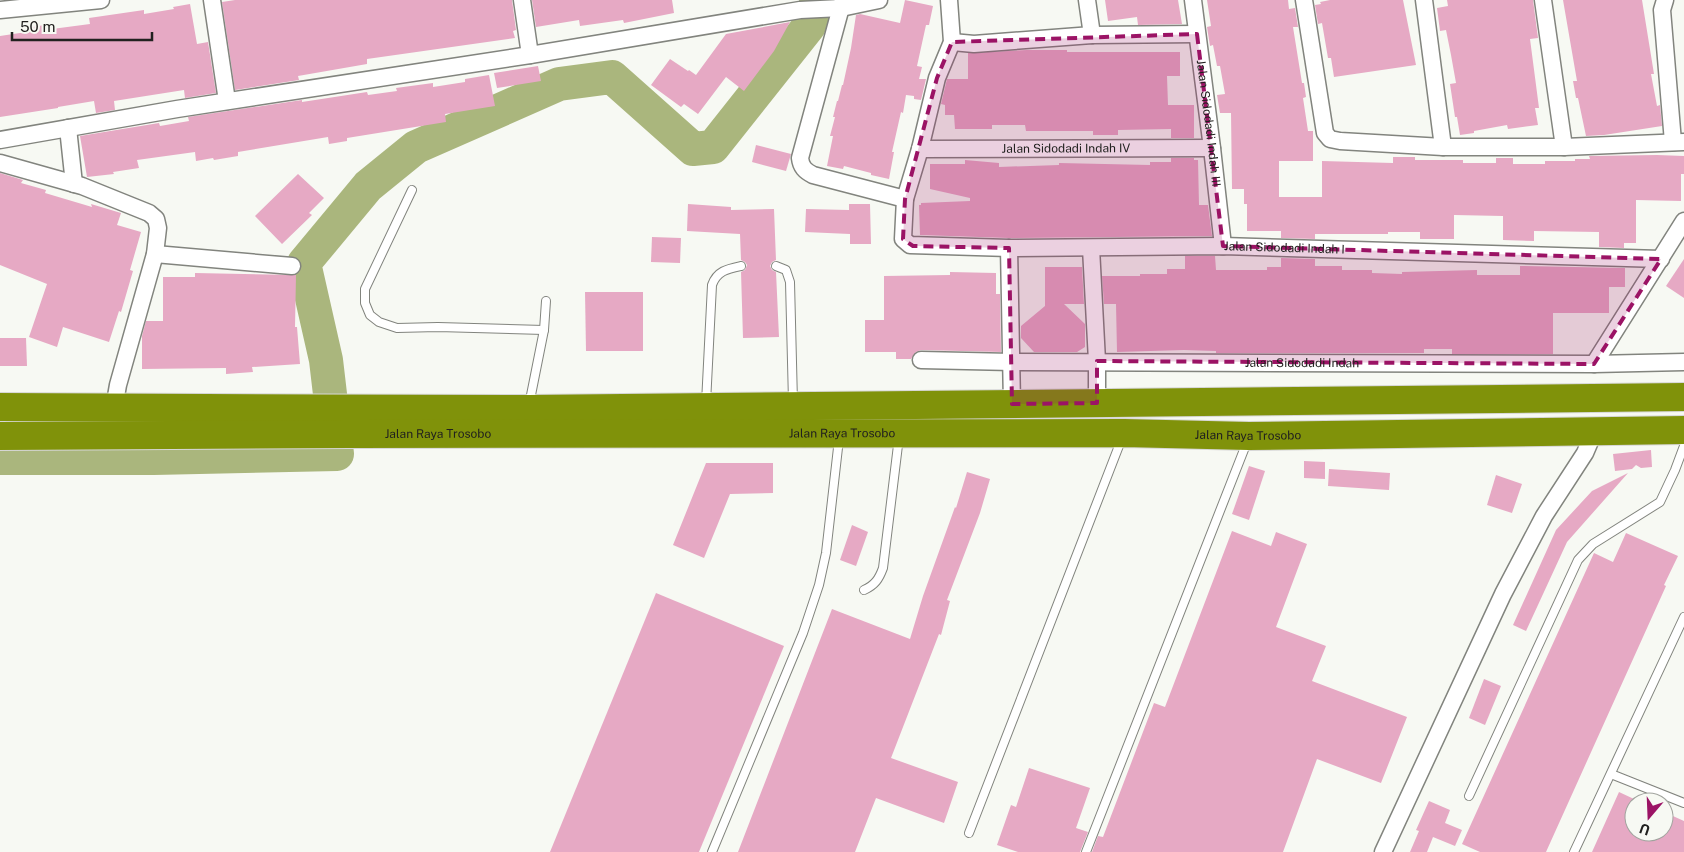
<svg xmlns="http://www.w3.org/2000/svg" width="1684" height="852" viewBox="0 0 1684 852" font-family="'Public Sans',sans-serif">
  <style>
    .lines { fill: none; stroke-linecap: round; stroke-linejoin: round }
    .river { stroke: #aab67d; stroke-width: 34 }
    .building { fill: #e6a9c4 }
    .lane-casing { stroke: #82847e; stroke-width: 10 }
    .street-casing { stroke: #82847e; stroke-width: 19 }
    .highway-casing { stroke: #d7d7d7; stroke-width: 30 }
    .lane { stroke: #fff; stroke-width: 8 }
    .street { stroke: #fff; stroke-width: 16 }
    .highway { stroke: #80920a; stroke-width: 28 }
    .marked { fill: #9b1365; fill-opacity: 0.2; stroke: #9b1365; stroke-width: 4; stroke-dasharray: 10 6; stroke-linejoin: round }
    .labels { text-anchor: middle; stroke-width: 5; stroke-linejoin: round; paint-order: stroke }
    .street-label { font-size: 12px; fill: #21211f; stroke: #f7f9f3 }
  </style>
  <rect width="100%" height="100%" fill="#f7f9f3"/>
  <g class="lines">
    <!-- river -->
    <path class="river" d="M0,458H154L337,454L326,360L304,263L368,186L416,147L559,84L612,77L693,149L713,147L809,26L817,0"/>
  </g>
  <!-- building -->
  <g class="building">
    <path d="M235,0H512L516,30L513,31L515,38L367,59V64L298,76L299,80L235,90L222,2Z"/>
    <path d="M532,0H672L674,13L624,23L623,20L580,26L579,20L536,27Z"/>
    <path d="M905,0L933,6L929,25H926L917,66L922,67L919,79H926L921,100L914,99V96L906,95L903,113L901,112L892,152H894L889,179L871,175V173L844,166L843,169L827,166L833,136H830L835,117H833L837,101H838L842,85H843L851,48L856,15L860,14L900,23Z"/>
    <path d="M1105,0H1178L1182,24L1138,25L1137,17L1108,21Z"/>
    <path d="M1207,0H1288L1289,9L1295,8L1298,27H1293L1302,83H1304L1306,97L1303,98L1308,131H1313V161H1279V197H1322V161L1393,163V157H1415V160H1463V163H1496V158H1513V164H1545V161H1575V159H1590L1589,156L1657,155L1684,156V174H1681V201L1636,200V243H1624V248L1599,247V232L1534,231V241L1503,240V216L1454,215V239H1420V232H1388V234H1315V239L1281,238V231H1247V204H1244V189H1232L1231,113H1220L1217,95L1225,94L1220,66H1217L1213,45L1210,46L1207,27L1211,26Z"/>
    <path d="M1330,0H1403L1416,65L1334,77L1331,58H1328L1322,23L1318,24L1315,5L1321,4L1320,2Z"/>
    <path d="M1447,0H1533L1538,38L1530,39L1539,108H1535L1538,125L1508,129L1507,125L1474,131V133L1460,135L1457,117H1455L1450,84L1456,83L1451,55L1446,30L1440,31L1437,8L1448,6Z"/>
    <path d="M1563,0H1642L1654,74H1651L1657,106L1660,105L1662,126L1604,135L1586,136L1578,98H1576L1573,81H1577Z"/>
    <path d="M190,4L197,44L208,42L216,93L185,98L184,90L114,101L115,110L96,113L94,101L58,107V108L0,117V36L33,31L32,27L51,24L52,29L90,24L89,18L144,10V14L174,9L173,7Z"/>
    <path d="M790,22L774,51L744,91L726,77L698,114L684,104L681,107L651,85L670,59L688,71L689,70L696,75L726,34Z"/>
    <path d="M1027,50H1067V52H1180V76H1167L1168,105H1194V138H1171V129L1118,130V135H1093V131H1026L1025,125H992V129H955L954,115H945V105L941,104L947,79H968V53Z"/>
    <path d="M538,66L541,81L497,88L494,73Z"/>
    <path d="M489,75L495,106L445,114L446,122L347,138V141L329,144L328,137L238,152V156L214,160L213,158L196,161L195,152L137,160L139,168L113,172L114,174L87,177L80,136L159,123L160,126L189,121L188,117L302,100V102L367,92L368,95L397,91L396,88L433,83V87L465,82V79Z"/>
    <path d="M756,145L791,154L786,171L752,162Z"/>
    <path d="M1171,158H1194V160H1198L1199,205H1208L1212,236L1009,238L920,235L919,205H921V203L970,201V198L930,189V164H965V160L999,163V167L1059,165V163L1150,165V162H1171Z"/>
    <path d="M0,173L23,180L21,183L46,190L45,193L92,207L91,204L121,213L117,225L141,232L130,270L133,271L121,312L119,311L109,342L63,327L57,347L29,337L47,284L0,265Z"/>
    <path d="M298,174L324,198L309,213L312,215L282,244L255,216Z"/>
    <path d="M688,204L731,207V210L774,209L776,260L772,262L770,266L772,270L776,272L779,337L743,338L741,272L745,270L747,265L745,262L741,260L740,234L687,231Z"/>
    <path d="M849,204H870L871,244H850V234L805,232L806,209L849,210Z"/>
    <path d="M652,237L681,238L680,263L651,262Z"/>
    <path d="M1185,256H1215L1216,270H1267V267H1281V258L1315,259V266H1342V270H1372V273L1402,274V272L1477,270V275H1520V266L1625,268V287H1609V313H1553V354H1452V349H1424V353H1216V351L1184,350L1117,352L1116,304H1104L1102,276H1140V274H1167V269H1185Z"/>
    <path d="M1684,259V298L1666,286Z"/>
    <path d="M1045,267H1082L1084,304H1064L1085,324V347L1077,352H1034L1021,338V326L1045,306Z"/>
    <path d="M950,272L996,273V294H1000L1001,352L921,350L916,352L911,359H896V352H865V320H884V276L950,275Z"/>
    <path d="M195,273L296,275L295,327H297L300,364L252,367L253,372L226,374V368L142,369V336L146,321H163V277H195Z"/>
    <path d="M585,292H643V351H586Z"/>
    <path d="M0,338H26L27,366H0Z"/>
    <path d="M1651,450L1652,467L1641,468L1636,465L1632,469L1615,471L1613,454Z"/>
    <path d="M1304,461L1325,462V479L1304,478Z"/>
    <path d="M706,463H773V493L730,494L704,558L673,545Z"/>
    <path d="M1249,466L1265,471L1249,520L1232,514Z"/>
    <path d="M1329,469L1390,473L1389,490L1328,486Z"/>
    <path d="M967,472L990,479L980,513L947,600L950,601L941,635L939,634L891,758L958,782L944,823L876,798L855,852H738L832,609L910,639L923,596L955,507L956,508Z"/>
    <path d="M1628,473L1567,542L1526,631L1513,625L1556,530L1592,491Z"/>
    <path d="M1496,475L1522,484L1512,513L1487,505Z"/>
    <path d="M852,525L868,532L856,566L840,560Z"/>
    <path d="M1232,531L1271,546L1276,532L1307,544L1276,627L1326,646L1312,681L1407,717L1381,783L1317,759L1283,852H1092L1098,836L1103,837L1154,703L1165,707Z"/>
    <path d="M1626,533L1678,556L1664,585L1666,586L1546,852H1480L1462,844L1594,553L1613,562Z"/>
    <path d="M656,593L784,646L699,852H550Z"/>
    <path d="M1484,679L1501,686L1485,725L1469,718Z"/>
    <path d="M1029,768L1090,788L1076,828L1088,832L1080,852H1018L997,845L1011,805L1016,807Z"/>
    <path d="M1619,792L1634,799V832H1664V812L1684,821V852H1592Z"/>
    <path d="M1429,801L1450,810L1445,823L1462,830L1455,846L1433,837L1427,852H1410L1419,831L1416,830Z"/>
  </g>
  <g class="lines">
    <!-- lane casing -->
    <g class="lane-casing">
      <g id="lane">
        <path d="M412,190L365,289V303L370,315L379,322L397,328L438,327L544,330"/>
        <path d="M776,266L786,270L790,282L793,402"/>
        <path d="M706,403L712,285C717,271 727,269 741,266"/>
        <path d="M529,405L544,330L546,301"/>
        <path d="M864,590C875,585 879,579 883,568L899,437"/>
        <path d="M1611,774L1684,803"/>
        <path d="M1469,796L1578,560L1593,544L1660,502L1675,470L1684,446"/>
        <path d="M969,833L1122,438"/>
        <path d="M712,852L803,633L819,585L826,553L839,439"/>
        <path d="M1086,852L1247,442"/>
        <path d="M1574,852L1684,617"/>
      </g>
    </g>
    <!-- street casing -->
    <g class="street-casing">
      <g id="street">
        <path d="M212,0L227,101"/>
        <path d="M522,0L530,55"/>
        <path d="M843,0L800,158C801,167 805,171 813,175L905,199"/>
        <path id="s1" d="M949,0L952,42L937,78L920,149L905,199L903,239L910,245L1009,248L1223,246L1661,259"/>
        <path d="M1087,0L1092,35"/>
        <path id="s2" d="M1193,0L1212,148L1223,246"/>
        <path d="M1304,0L1325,133L1330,139L1340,141L1443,147H1564L1684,142"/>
        <path d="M1424,0L1443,147"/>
        <path d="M1543,0L1564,147"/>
        <path d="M1665,0L1662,10L1673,142"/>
        <path d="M0,10L101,0"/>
        <path d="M952,42L974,44L1092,35L1197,34"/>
        <path d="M68,128L74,184"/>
        <path d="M0,140L177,109L530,55L800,10L841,8L879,0"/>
        <path id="s3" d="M920,149L1212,148"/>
        <path d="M0,163L82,186L149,213L156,219L158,228L155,254L118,385L114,408"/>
        <path d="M1009,248L1012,404"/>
        <path d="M1091,248L1097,361V403"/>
        <path d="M155,254L292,266"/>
        <path id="s4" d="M921,360L1012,362L1594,364L1684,362"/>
        <path d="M1594,364L1684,221"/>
        <path d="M1383,852L1503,594L1544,516L1585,453L1594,432"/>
      </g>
    </g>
    <!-- highway casing -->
    <g class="highway-casing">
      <g id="highway">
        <path d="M0,407C176,409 352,408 528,409L1684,397"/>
        <path id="s5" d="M0,436L350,434L1124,433L1249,436L1684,430"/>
      </g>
    </g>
    <!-- lane -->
    <use href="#lane" class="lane"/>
    <!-- street -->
    <use href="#street" class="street"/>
    <!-- highway -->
    <use href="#highway" class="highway"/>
  </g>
  <!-- marked area -->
  <path class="marked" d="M1197,34L1223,246L1661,259L1594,364L1097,361V403L1012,404L1009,248L913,246L903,239L905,199L937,78L952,42Z"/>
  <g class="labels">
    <!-- street labels -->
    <g class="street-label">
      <text dy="4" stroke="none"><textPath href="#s2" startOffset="124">Jalan Sidodadi Indah III</textPath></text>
      <text dy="4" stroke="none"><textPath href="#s3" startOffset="146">Jalan Sidodadi Indah IV</textPath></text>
      <text dy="4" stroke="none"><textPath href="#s1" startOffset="630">Jalan Sidodadi Indah I</textPath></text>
      <text dy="4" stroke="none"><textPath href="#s4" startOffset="381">Jalan Sidodadi Indah</textPath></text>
      <text dy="4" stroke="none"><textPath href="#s5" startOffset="438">Jalan Raya Trosobo</textPath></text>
      <text dy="4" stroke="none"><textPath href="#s5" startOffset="842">Jalan Raya Trosobo</textPath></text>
      <text dy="4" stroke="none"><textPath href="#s5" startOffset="1248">Jalan Raya Trosobo</textPath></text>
    </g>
  </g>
  <!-- north arrow -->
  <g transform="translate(1649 817) rotate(199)"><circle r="24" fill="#f7f9f3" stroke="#a1a39e"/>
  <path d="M0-4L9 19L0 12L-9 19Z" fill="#9b1365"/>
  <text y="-8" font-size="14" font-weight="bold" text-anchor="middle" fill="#21211f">U</text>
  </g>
  <!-- scale -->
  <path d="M12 32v8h140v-8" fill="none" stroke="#21211f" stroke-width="2.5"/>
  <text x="20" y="32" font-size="15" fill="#21211f" stroke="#f7f9f3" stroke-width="4" paint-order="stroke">50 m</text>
</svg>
